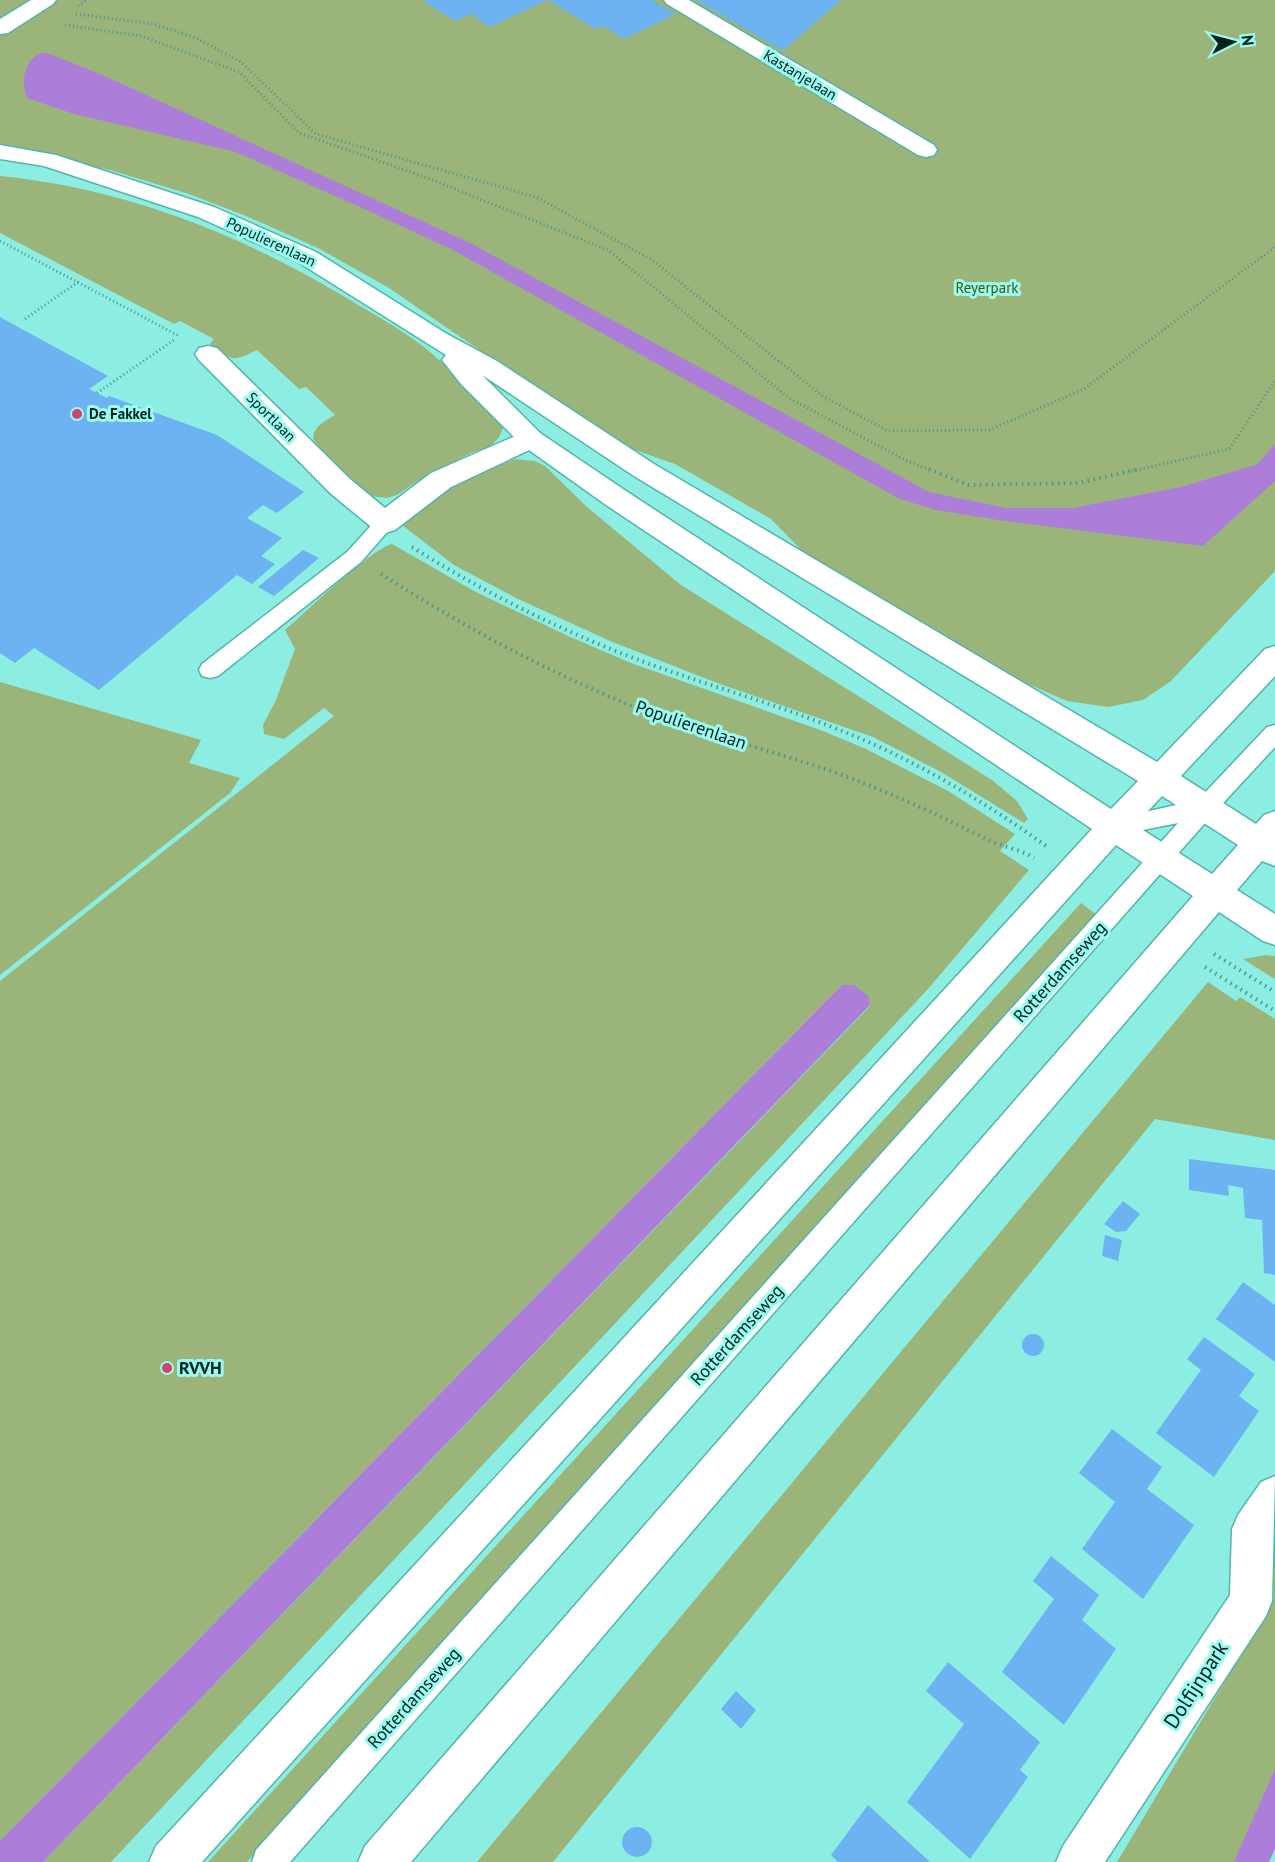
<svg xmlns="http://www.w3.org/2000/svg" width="1275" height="1862" viewBox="0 0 1275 1862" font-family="'PT Sans',sans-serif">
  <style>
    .green { fill: #9bb479 }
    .water { fill: #ad7dda }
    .building { fill: #6eb3f1 }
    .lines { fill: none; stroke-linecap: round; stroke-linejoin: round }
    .lane-casing { stroke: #52b4ab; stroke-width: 3 }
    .street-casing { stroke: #52b4ab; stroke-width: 3 }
    .secondary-casing { stroke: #52b4ab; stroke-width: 3 }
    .path-far1 { stroke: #50968e; stroke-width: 3; stroke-dasharray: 1 3; stroke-linecap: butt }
    .path { stroke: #50968e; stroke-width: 4; stroke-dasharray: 1.5 4.5; stroke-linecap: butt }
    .lane { fill: #fff; fill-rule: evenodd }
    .street { fill: #fff; fill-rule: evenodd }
    .secondary { fill: #fff; fill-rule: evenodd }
    .poi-dot { fill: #d1436d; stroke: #9afbf0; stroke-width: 2 }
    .labels { text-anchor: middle; stroke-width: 6; stroke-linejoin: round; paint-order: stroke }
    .far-street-label { font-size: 15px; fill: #01211e; stroke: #9afbf0 }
    .far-park-label { font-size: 15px; fill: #3e5608; stroke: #9afbf0 }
    .far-poi-label { font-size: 15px; font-weight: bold; fill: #01211e; stroke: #9afbf0; text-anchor: start }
    .street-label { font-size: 18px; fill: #01211e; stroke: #9afbf0 }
    .poi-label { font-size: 18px; font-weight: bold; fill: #01211e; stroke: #9afbf0; text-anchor: start }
    .near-street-label { font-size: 21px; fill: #01211e; stroke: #9afbf0 }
  </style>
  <rect width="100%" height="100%" fill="#8ceee3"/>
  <!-- green -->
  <g class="green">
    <path d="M0,0H1275V571L1171,681L1143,700L1108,707L1067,701L1028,684L963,649L811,560L771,519L675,464L615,443L389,288L318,248L246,216L189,194L110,170L0,146Z"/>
    <path d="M0,176C122,188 235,232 340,294C368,311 398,327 424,347C451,369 475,395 500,419L503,428L499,437L491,446L471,453L422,478L397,495L387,498L370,496L328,458L313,439C314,425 324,422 335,415L306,387L299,389L257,350C230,363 233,360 210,344L214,339L180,321L174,324L0,233Z"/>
    <path d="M515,459L535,461L545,466L587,507L681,585L992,780L1017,801L1028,819L1024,823L941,772L873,737L717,683L610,641L516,598L454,565L402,525L445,488Z"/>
    <path d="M392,544L474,591L566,635L631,663L823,731L866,749L948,791L1015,834L1000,851L1029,870L928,989L111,1862H43L870,1006L854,985H842L0,1841V981L334,716L324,708L284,739L264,734L263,725L276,700L295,649L285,630C305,613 371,549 392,544Z"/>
    <path d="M0,682L201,740L189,763L240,778L230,793L0,975Z"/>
    <path d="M1081,903L1098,916L247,1862H208Z"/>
    <path d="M1266,955L1275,956V979L1243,959Z"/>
    <path d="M1208,982L1236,1001L1240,997L1275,1019V1140L1155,1119L553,1862H477Z"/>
    <path d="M1275,1534V1771L1235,1862H1117L1274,1599L1273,1537Z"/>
  </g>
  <!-- water -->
  <g class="water">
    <path d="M41,53H47L98,73L470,243L929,492L1006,508H1073L1181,487L1258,464L1275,444V481L1203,546L998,520L936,510L900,499L451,249L360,207L236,152L74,114L27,98C21,82 23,61 41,53Z"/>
    <path d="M842,985H854L868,996L870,1005L43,1862H0V1841Z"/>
    <path d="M1275,1769V1849L1269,1862H1234Z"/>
  </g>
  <!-- building -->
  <g class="building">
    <path d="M422,0H652L676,14L624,39L603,26L595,29L548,0L490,27L471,14L455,21Z"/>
    <path d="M696,0H841L783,51Z"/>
    <path d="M0,317L108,376L89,389L107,398L109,396L217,435L304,492L277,513L263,505L247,518L282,538L261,556L275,564L252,584L237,575L99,690L34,648L15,663L0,653Z"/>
    <path d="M303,550L319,558L274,596L258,587Z"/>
    <path d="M1189,1159L1275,1170V1275L1264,1273L1262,1220L1245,1218L1243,1188L1228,1185L1229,1196L1189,1190Z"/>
    <path d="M1123,1201L1140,1214L1126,1231L1116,1232L1104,1224Z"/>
    <path d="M1105,1235L1122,1240L1118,1261L1102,1256Z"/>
    <path d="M1243,1282L1275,1305V1362L1216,1319Z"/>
    <circle cx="1033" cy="1345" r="11"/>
    <path d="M1204,1337L1255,1374L1239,1396L1259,1411L1214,1477L1156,1433L1201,1370L1187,1359Z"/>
    <path d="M1112,1429L1162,1467L1147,1489L1194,1525L1143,1599L1082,1549L1115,1502L1079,1473Z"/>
    <path d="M1051,1556L1099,1595L1082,1620L1116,1649L1064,1725L1002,1672L1054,1599L1033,1581Z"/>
    <path d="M948,1662L1040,1742L1020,1770L1028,1777L970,1859L907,1802L964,1724L926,1691Z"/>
    <path d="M736,1691L756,1710L741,1729L721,1709Z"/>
    <path d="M868,1805L930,1862H838L831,1855Z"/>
    <circle cx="637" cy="1842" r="15"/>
  </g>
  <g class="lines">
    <!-- lane casing -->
    <g class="lane-casing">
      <g id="lane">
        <path d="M385,516L392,518L395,523L361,562L218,676L210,678L202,676L199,670L202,664L347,552L378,518Z"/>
        <path d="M1275,725V747L1213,814L290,1862H252L256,1850L1178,823L1113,836L1105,833L1101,827L1105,821L1198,800L1267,727Z"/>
      </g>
    </g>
    <!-- street casing -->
    <g class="street-casing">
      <g id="street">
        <path d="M31,0H56L53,4L8,33L0,34V19Z"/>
        <path d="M664,0H689L934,145L937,150L934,155L926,157L918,155L667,4Z"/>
        <path d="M208,346L217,348L350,479L385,508L431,473L522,433L531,430L540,433L544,439L540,445L451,487L395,530L385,533L375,530L330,493L199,360L195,354L199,348Z"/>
        <path d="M1275,1476L1272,1601L1266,1616L1105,1862H1056L1063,1846L1230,1595L1232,1529L1238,1515L1261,1482Z"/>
      </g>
    </g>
    <!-- secondary casing -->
    <g class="secondary-casing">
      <path id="secondary" d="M0,145L56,155L214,207L316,252L447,334L497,361L654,464L1157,762L1265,649L1275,646V676L1181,776L1256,824L1264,815L1275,811V866L1262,861L1237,890L1275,914V945L1263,941L1219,912L411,1862H358L365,1846L1193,896L1116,845L202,1862H149L156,1846L1092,829L606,505L522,445L461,384L442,360L446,355L298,262L198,217L44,166L0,159ZM482,375L634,476L1138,781L1111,809L626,491L540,433ZM1162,796L1238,845L1212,874L1135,825Z"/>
    </g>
    <!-- path-far1 -->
    <g class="path-far1">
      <path d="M78,6L87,0"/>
      <path d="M76,14L153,24L196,38L241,62L316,134L536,197L652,260L824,397L888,431L989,430L1084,389L1275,247"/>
      <path d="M65,25L141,36L239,72L299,133L422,176L608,250L789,398L903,459L932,471"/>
      <path d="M0,241L179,336"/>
      <path d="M25,319L78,282"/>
      <path d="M97,393L174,340"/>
      <path d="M1132,471L1229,449L1275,381"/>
    </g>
    <!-- path -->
    <g class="path">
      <path d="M929,469L968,485L1078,483L1139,469"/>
      <path d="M412,547C475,587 548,624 618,652C688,680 762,699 832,727C908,756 981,799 1046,846"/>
      <path d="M381,574C469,630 562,680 660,717C720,739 782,753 842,775C892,793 940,816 988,840C1003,847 1020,849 1034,858"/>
      <path d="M1214,954L1275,992"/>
      <path d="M1205,967L1275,1011"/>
    </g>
    <!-- lane -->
    <use href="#lane" class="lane"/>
    <!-- street -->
    <use href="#street" class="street"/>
    <!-- secondary -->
    <use href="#secondary" class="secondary"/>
  </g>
  <!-- markers -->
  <g class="poi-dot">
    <circle cx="77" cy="414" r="6"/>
    <circle cx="167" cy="1368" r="6"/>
  </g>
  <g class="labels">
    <!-- far-street labels -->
    <g class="far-street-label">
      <text transform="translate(800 75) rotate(31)" y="5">Kastanjelaan</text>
      <text transform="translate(271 242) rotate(25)" y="5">Populierenlaan</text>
      <text transform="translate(271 417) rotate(45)" y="5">Sportlaan</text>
    </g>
    <!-- far-park labels -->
    <g class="far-park-label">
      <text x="987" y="293">Reyerpark</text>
    </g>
    <!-- far-poi labels -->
    <g class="far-poi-label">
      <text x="89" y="419">De Fakkel</text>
    </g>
    <!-- street labels -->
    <g class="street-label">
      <text transform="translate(691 725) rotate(19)" y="6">Populierenlaan</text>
      <text transform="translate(1060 972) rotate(-48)" y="6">Rotterdamseweg</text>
      <text transform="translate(737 1335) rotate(-48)" y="6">Rotterdamseweg</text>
      <text transform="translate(414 1698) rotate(-48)" y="6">Rotterdamseweg</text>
    </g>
    <!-- poi labels -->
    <g class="poi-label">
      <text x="179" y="1374">RVVH</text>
    </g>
    <!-- near-street labels -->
    <g class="near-street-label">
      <text transform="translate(1196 1685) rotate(-57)" y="7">Dolfijnpark</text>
    </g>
  </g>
  <!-- north arrow -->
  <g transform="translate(1233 42) rotate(84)" stroke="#9afbf0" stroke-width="4.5" paint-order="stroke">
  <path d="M0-4.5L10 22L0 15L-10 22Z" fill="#01211e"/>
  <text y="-9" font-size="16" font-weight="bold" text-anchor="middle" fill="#01211e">N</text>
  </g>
</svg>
